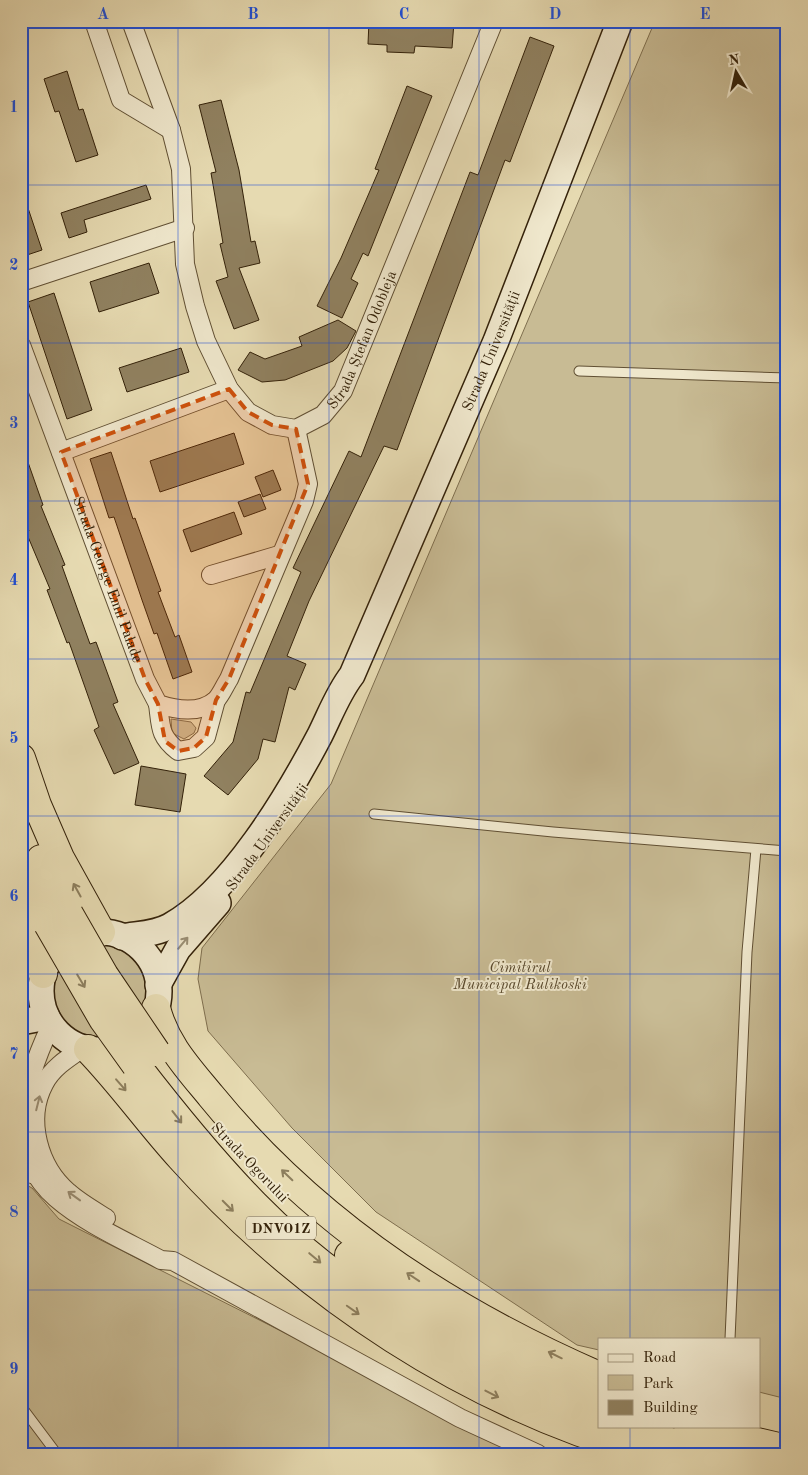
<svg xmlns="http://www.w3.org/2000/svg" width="808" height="1475" viewBox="0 0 808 1475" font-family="'Old Standard TT',serif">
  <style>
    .green { fill: #c8bb94; stroke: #7e6e4e }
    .building { fill: #908160; stroke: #332109 }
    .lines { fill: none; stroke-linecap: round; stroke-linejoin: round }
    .lane-casing { stroke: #604f33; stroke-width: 11 }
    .street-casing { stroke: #604f33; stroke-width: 20 }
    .secondary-casing { stroke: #332109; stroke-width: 28 }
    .highway-casing { stroke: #332109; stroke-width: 30 }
    .lane { stroke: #efe7cc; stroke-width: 9 }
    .street { stroke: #efe7cc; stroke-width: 18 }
    .secondary { stroke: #efe7cc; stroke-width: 25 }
    .highway { stroke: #e6dab1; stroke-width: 28 }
    .highway-bridge-casing { stroke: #332109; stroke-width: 30; stroke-linecap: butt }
    .highway-bridge { stroke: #e6dab1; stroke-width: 28 }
    .oneway { stroke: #8c7e5d }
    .oneway2 { stroke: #9a8e74 }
    .marked { fill: #cd510c; fill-opacity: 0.2; stroke: #cd510c; stroke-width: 4; stroke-dasharray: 10 6; stroke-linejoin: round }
    .grid { fill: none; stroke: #1d4ed8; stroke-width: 1; stroke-opacity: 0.55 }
    .labels { text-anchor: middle; stroke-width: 4; stroke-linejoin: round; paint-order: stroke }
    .shield { fill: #efe7cc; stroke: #6b5c44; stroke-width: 1 }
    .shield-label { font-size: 14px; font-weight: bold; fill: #332109 }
    .street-label { font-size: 15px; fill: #332109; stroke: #efe7cc }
    .park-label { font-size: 15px; font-style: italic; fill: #58482c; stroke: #efe7cc }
    .neatline { fill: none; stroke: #1d4ed8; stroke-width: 2 }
    .grid-label { font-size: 16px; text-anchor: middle; font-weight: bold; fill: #1d4ed8 }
  </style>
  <rect width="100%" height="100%" fill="#e6dab1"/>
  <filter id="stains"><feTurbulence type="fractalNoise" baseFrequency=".004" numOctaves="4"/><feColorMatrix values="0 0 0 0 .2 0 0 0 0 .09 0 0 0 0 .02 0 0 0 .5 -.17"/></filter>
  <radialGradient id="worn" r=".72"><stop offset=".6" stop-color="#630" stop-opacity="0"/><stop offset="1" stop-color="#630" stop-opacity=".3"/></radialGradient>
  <!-- green -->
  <g class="green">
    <path d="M655,21H787V1399L759,1392V1339H599V1350L577,1345L376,1212L292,1128L208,1031L198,979L202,948L331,784Z"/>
    <path d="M171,719L191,722L196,728L194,733L184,739L172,733Z"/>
    <circle cx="99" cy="991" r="50"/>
    <path d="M21,1182L32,1188L59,1219L525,1454H21Z"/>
  </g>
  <!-- building -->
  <g class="building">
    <path d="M369,21H395V24L423,26V21L454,22L452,48L415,46L414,53L387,52V45L368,44Z"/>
    <path d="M530,37L554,46L510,162L505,160L397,450L384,446L309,601L287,656L306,664L295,690L289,687L275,742L263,739L258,759L228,795L204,776L233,742L246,692L250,693L301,572L293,568L349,451L361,457L470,172L478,175Z"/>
    <path d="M67,71L79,110L83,109L98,155L76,162L59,111L55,112L44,79Z"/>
    <path d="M407,86L432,96L368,256L363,253L351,279L358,283L342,318L317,306L341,258L379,170L375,169Z"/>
    <path d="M221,100L239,170L251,242L255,241L260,263L239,268L259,320L234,329L216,281L228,277L220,244L223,243L211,173L216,172L199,105Z"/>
    <path d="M146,185L151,199L84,220L87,232L69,238L61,213Z"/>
    <path d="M24,196L42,250L21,257V197Z"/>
    <path d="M149,263L159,293L99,312L90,282Z"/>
    <path d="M54,293L92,410L67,419L28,302Z"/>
    <path d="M338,320L356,331L347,348L333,361L285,380L262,382L238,370L250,352L265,359L302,346L299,337Z"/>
    <path d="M181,348L189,372L127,392L119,368Z"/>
    <path d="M234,433L244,464L160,492L150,461Z"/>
    <path d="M21,448H23L43,505L41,506L65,565L62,566L90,644L96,642L118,702L113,704L139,763L114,774L94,730L99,727L69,642L67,643L47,590L50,589L26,532L29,531L21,508Z"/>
    <path d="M111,452L133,519L135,518L161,591L158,592L175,637L179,635L192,672L173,679L157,633L154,634L142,600L114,517L109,518L90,459Z"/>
    <path d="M273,470L281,490L263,497L255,477Z"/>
    <path d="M260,494L266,509L244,517L238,502Z"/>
    <path d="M234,512L242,534L191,552L183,530Z"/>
    <path d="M141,766L186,774L180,812L135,805Z"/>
  </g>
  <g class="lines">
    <!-- lane casing -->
    <g class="lane-casing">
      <g id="lane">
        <path d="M579,371L787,378"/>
        <path d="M374,814L553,832L787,851"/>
        <path d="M21,1176L38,1180"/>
        <path d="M730,1339L747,952L756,849"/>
        <path d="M21,1406L57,1454"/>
      </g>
    </g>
    <!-- street casing -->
    <g class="street-casing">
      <g id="street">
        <path d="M94,21L121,100L171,130"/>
        <path id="s1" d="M131,21L171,130L181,169L185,264L195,306L206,341L229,389L248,412L272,425L296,429L323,415L343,391L494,21"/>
        <path d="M21,282L185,228"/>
        <path id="s2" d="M21,345L145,679L158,704C176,710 200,714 216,700C221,695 225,685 229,679L304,501L308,484L296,429"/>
        <path d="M61,452L229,389"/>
        <path d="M211,575L279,555"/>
        <path d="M158,704C161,727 159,736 178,751L194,748L206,737L216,700"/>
        <path d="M51,1025C25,1081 1,1150 56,1198C86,1224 126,1241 161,1260L173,1261L460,1418L538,1454"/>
        <path d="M83,1048C68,1058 52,1068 44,1084C25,1120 39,1167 68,1192C79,1202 93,1210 106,1218"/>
      </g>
    </g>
    <!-- secondary casing -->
    <g class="secondary-casing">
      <g id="secondary">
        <circle cx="100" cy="991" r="59"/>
        <path id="s3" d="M122,937C138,934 156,934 170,926C231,892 288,796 320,735C330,715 338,693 352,675L496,341L620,21"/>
        <path d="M158,985L178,949L218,903"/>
        <path d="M21,1022L47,1017"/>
      </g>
    </g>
    <!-- highway casing -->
    <g class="highway-casing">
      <g id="highway">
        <path d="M21,758L37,805L60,858L101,932"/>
        <path d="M41,859L69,914"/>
        <path d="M21,866L48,924"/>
        <path d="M21,926L43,974"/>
        <path d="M156,1008C165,1044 188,1068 211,1096C314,1222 451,1312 599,1376"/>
        <path d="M88,1049C121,1083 149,1123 181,1158C305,1296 468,1403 647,1454"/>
        <path d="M136,1065C173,1113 211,1160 254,1204C347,1300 477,1368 599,1418"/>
        <path d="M349,1255C406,1297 467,1337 532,1368C554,1378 577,1386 599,1396"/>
        <path d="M688,1426L787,1449"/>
        <path d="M624,1427L708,1454"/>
      </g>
    </g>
    <!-- lane -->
    <use href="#lane" class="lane"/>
    <!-- street -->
    <use href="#street" class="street"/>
    <!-- secondary -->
    <use href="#secondary" class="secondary"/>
    <!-- highway -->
    <use href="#highway" class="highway"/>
    <!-- highway-bridge casing -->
    <g class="highway-bridge-casing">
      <g id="highway-bridge">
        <path d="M69,914L104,975L156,1052"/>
        <path d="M48,924L103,1019L136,1065"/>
      </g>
    </g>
    <!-- highway-bridge -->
    <use href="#highway-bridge" class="highway-bridge"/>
  </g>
  <!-- one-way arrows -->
  <defs><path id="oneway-shaft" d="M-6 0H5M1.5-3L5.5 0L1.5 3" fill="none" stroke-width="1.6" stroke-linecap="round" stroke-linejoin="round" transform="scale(1.25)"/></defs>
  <g class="oneway">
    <use href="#oneway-shaft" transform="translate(77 890) rotate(-119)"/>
    <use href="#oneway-shaft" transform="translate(81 981) rotate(59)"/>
    <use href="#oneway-shaft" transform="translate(121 1085) rotate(49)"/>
    <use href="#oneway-shaft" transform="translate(177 1117) rotate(52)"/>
    <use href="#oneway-shaft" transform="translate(287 1175) rotate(-136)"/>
    <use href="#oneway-shaft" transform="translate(228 1206) rotate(45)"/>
    <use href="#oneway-shaft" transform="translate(315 1258) rotate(40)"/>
    <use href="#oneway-shaft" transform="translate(413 1277) rotate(-146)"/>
    <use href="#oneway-shaft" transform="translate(353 1310) rotate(35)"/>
    <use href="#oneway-shaft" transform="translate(555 1355) rotate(-154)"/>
    <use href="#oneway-shaft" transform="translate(492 1394) rotate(27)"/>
  </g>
  <g class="oneway2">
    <use href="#oneway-shaft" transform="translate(183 943) rotate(-50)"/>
    <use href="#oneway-shaft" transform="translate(38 1103) rotate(-76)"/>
    <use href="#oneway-shaft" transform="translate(74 1196) rotate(-144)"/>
  </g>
  <!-- marked area -->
  <path class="marked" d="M229,389L248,412L272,425L296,429L308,484L229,679L216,700L206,737L194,748L178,751L165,741L158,704L145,679L61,452Z"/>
  <!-- grid -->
  <path class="grid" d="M178,21V1454M329,21V1454M479,21V1454M630,21V1339M21,185H787M21,343H787M21,501H787M21,659H787M21,816H787M21,974H787M21,1132H787M21,1290H787M630,1426V1454"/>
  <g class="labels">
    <!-- shield labels -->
    <rect class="shield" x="246" y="1216.5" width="70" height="23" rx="4"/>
    <g class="shield-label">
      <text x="281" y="1233">DNVO1Z</text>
    </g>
    <!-- street labels -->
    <g class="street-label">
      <text dy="5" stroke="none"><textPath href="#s1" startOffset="582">Strada Ștefan Odobleja</textPath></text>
      <text dy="5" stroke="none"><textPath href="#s3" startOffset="716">Strada Universității</textPath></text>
      <text dy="5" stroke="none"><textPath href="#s2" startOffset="250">Strada George Emil Palade</textPath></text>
      <text transform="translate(267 837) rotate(-54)" y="5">Strada Universității</text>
      <text transform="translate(250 1162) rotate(46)" y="5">Strada Ogorului</text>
    </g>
    <!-- park labels -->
    <g class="park-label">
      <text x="520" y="972">Cimitirul<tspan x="520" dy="17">Municipal Rulikoski</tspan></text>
    </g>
  </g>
  <!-- margin -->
  <rect width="808" height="1475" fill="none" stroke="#e6dab1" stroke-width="55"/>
  <!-- legend -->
  <rect x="598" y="1338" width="162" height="90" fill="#efe7cc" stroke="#a4987e"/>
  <rect x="608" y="1354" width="25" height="8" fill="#efe7cc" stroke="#a4987e"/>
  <text x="643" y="1362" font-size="15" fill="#332109">Road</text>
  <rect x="608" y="1375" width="25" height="15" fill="#c8bb94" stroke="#a4987e"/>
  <text x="643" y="1388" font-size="15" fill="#332109">Park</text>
  <rect x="608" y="1400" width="25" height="15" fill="#908160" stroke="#a4987e"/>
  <text x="643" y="1412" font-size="15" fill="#332109">Building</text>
  <!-- north arrow -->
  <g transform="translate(736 72) rotate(351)" stroke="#efe7cc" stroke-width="4" paint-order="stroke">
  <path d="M0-4L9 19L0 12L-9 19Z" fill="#332109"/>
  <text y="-8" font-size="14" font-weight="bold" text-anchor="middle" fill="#332109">N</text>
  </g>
  <rect x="28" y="28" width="752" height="1420" class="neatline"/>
  <g class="grid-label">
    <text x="103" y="19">A</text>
    <text x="253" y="19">B</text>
    <text x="404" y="19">C</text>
    <text x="555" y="19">D</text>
    <text x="705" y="19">E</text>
    <text x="14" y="112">1</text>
    <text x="14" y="270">2</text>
    <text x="14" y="428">3</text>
    <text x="14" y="585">4</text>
    <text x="14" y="743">5</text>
    <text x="14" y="901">6</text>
    <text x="14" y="1059">7</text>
    <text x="14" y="1217">8</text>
    <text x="14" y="1374">9</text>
  </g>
  <rect width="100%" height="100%" filter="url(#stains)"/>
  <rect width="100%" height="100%" fill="url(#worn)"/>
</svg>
